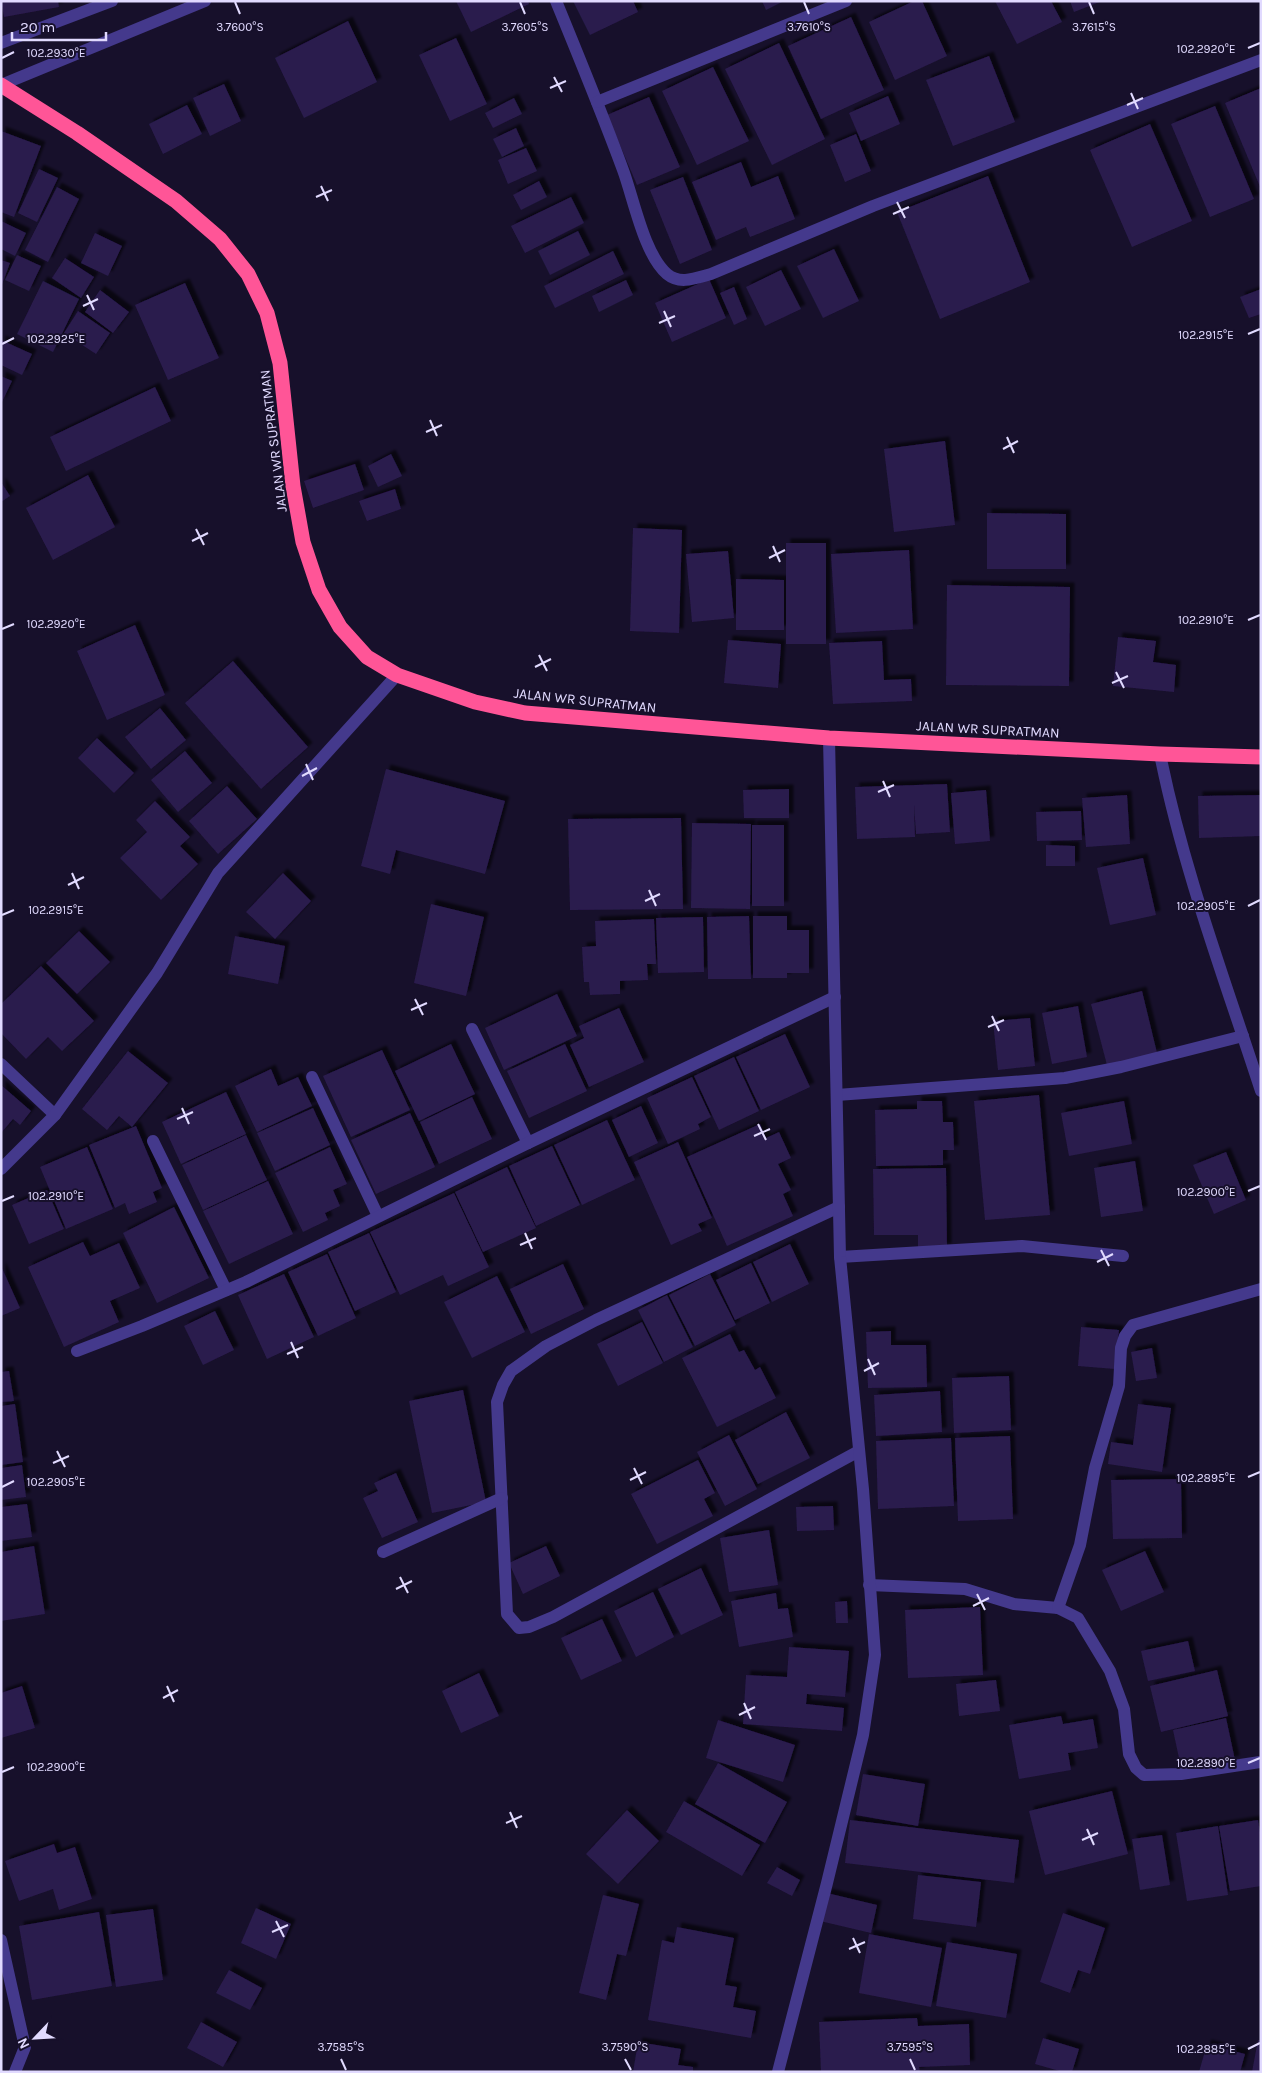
<svg xmlns="http://www.w3.org/2000/svg" width="1262" height="2073" viewBox="0 0 1262 2073" font-family="Karla,sans-serif">
  <style>
    .building { fill: #2a1b4d; filter: url(#shadow) }
    .lines { fill: none; stroke-linecap: round; stroke-linejoin: round }
    .minor { stroke: #44398c; stroke-width: 12 }
    .highway { stroke: #ff5597; stroke-width: 15 }
    .ticks { fill: none; stroke: #e1daff; stroke-width: 2 }
    .labels { text-anchor: middle; stroke-width: 4; stroke-linejoin: round; paint-order: stroke }
    .street-label { font-size: 14px; fill: #e1daff; stroke: #17102b }
    .ticks-label { font-size: 12px; text-anchor: middle; fill: #e1daff; stroke: #17102b; stroke-width: 4; stroke-linejoin: round; paint-order: stroke }
  </style>
  <defs>
    <filter id="shadow"><feDropShadow dx="4.5" dy="-4.5" stdDeviation="1" flood-color="#0009"/></filter>
  </defs>
  <rect width="100%" height="100%" fill="#17102b"/>
  <!-- building -->
  <g class="building">
    <path d="M1,1H58L59,7L4,17Z"/>
    <path d="M456,1H528L529,4L471,32Z"/>
    <path d="M573,1H633L638,12L590,35Z"/>
    <path d="M762,1H784L766,10Z"/>
    <path d="M914,1H922L947,56L895,80L869,22Z"/>
    <path d="M995,1H1051L1062,22L1017,44Z"/>
    <path d="M1070,1H1102L1074,12Z"/>
    <path d="M851,17L884,90L821,119L788,46Z"/>
    <path d="M348,21L377,82L304,118L275,58Z"/>
    <path d="M456,38L487,104L450,121L419,55Z"/>
    <path d="M779,43L825,139L772,165L725,69Z"/>
    <path d="M989,56L1015,122L953,146L926,80Z"/>
    <path d="M713,67L749,141L697,165L662,91Z"/>
    <path d="M224,84L241,121L210,136L193,98Z"/>
    <path d="M1261,88V189L1225,103Z"/>
    <path d="M888,96L900,124L861,141L849,113Z"/>
    <path d="M649,97L680,167L637,185L607,115Z"/>
    <path d="M514,98L522,114L493,128L485,113Z"/>
    <path d="M187,105L202,134L163,154L149,124Z"/>
    <path d="M1215,106L1254,199L1210,217L1171,124Z"/>
    <path d="M1150,124L1192,221L1132,247L1090,150Z"/>
    <path d="M516,128L524,146L502,157L493,139Z"/>
    <path d="M1,131L41,146L14,217L1,212Z"/>
    <path d="M856,134L871,171L845,182L830,145Z"/>
    <path d="M526,148L537,171L508,184L498,160Z"/>
    <path d="M741,162L751,187L778,176L795,219L750,237L746,227L716,240L692,182Z"/>
    <path d="M39,169L58,178L37,222L18,213Z"/>
    <path d="M988,176L1030,282L940,319L897,212Z"/>
    <path d="M683,177L712,250L680,264L650,190Z"/>
    <path d="M539,181L547,197L521,210L513,195Z"/>
    <path d="M57,187L79,199L48,262L25,250Z"/>
    <path d="M571,197L584,223L525,253L511,226Z"/>
    <path d="M1,221L26,233L15,256L1,249Z"/>
    <path d="M578,231L590,255L550,275L538,251Z"/>
    <path d="M95,233L122,246L108,276L81,263Z"/>
    <path d="M834,249L859,301L823,318L797,266Z"/>
    <path d="M613,251L624,274L555,308L544,286Z"/>
    <path d="M17,255L41,266L29,291L5,280Z"/>
    <path d="M65,258L94,277L81,298L52,278Z"/>
    <path d="M1,260L10,263L1,287Z"/>
    <path d="M781,270L801,309L765,326L746,287Z"/>
    <path d="M709,279L726,318L672,342L655,303Z"/>
    <path d="M626,280L633,295L599,312L592,296Z"/>
    <path d="M43,281L79,299L53,352L17,334Z"/>
    <path d="M185,283L219,358L168,380L135,305Z"/>
    <path d="M734,287L747,319L734,325L720,293Z"/>
    <path d="M1261,289V314L1249,318L1240,297Z"/>
    <path d="M100,290L129,312L113,333L85,312Z"/>
    <path d="M78,311L110,333L96,354L64,333Z"/>
    <path d="M1,340L32,354L22,375L1,365Z"/>
    <path d="M1,376L12,381L1,404Z"/>
    <path d="M155,387L171,421L66,471L50,437Z"/>
    <path d="M945,441L955,525L894,532L884,449Z"/>
    <path d="M391,454L402,476L378,487L368,466Z"/>
    <path d="M355,464L364,490L313,508L304,481Z"/>
    <path d="M88,475L115,527L53,560L26,508Z"/>
    <path d="M1,482L10,496L1,502Z"/>
    <path d="M395,489L401,509L367,521L359,501Z"/>
    <path d="M987,513L1066,514V569H987Z"/>
    <path d="M633,528L682,530L679,633L630,631Z"/>
    <rect x="786" y="543" width="40" height="101"/>
    <path d="M909,550L913,629L836,633L831,554Z"/>
    <path d="M728,551L734,618L692,622L686,554Z"/>
    <path d="M736,579L784,580V630H736Z"/>
    <path d="M947,585L1070,587L1069,686L946,685Z"/>
    <path d="M135,625L165,695L107,720L77,651Z"/>
    <path d="M1118,637L1156,641L1153,662L1176,665L1174,692L1113,686Z"/>
    <path d="M728,640L781,644L778,688L724,683Z"/>
    <path d="M882,641L884,680L911,679L912,701L833,704L829,643Z"/>
    <path d="M233,661L308,747L261,789L185,703Z"/>
    <path d="M160,708L186,740L151,769L125,737Z"/>
    <path d="M97,738L134,773L114,793L78,758Z"/>
    <path d="M185,751L212,783L178,812L151,780Z"/>
    <path d="M386,769L505,801L485,874L396,850L390,874L361,866Z"/>
    <path d="M947,784L950,832L916,834L914,804L915,837L857,839L855,787Z"/>
    <path d="M227,786L257,819L218,854L189,821Z"/>
    <path d="M789,789V818H744L743,790Z"/>
    <path d="M986,790L990,841L955,844L951,793Z"/>
    <path d="M1127,795L1130,844L1086,847L1082,798Z"/>
    <path d="M1261,795V836L1199,838L1198,796Z"/>
    <path d="M155,801L190,837L180,846L198,864L161,900L120,858L147,832L136,820Z"/>
    <path d="M1081,811L1082,840L1037,841L1036,812Z"/>
    <path d="M681,818L683,909L570,910L568,819Z"/>
    <path d="M692,823L751,824L750,909L691,908Z"/>
    <rect x="752" y="825" width="32" height="81"/>
    <path d="M1046,845L1075,846V866H1046Z"/>
    <path d="M1143,858L1156,915L1110,925L1097,868Z"/>
    <path d="M283,873L311,901L275,939L246,912Z"/>
    <path d="M431,904L484,917L466,996L414,983Z"/>
    <path d="M749,916L751,979H708L707,917Z"/>
    <path d="M753,916H787V930H809V973H787V978H753Z"/>
    <path d="M703,917L704,972L658,973L656,918Z"/>
    <path d="M654,919L656,964H647L648,980L620,981V994L590,995L589,982H584L582,947L596,946L595,921Z"/>
    <path d="M79,931L110,962L77,994L46,963Z"/>
    <path d="M235,936L285,946L278,984L228,974Z"/>
    <path d="M41,966L94,1021L62,1051L48,1037L26,1059L1,1033V1004Z"/>
    <path d="M1142,991L1157,1053L1107,1065L1091,1004Z"/>
    <path d="M557,994L577,1036L504,1070L485,1028Z"/>
    <path d="M1078,1006L1087,1057L1052,1064L1042,1013Z"/>
    <path d="M619,1008L644,1062L589,1087L570,1045L584,1038L579,1026Z"/>
    <path d="M1030,1018L1035,1066L998,1070L993,1021Z"/>
    <path d="M785,1034L810,1087L761,1110L736,1057Z"/>
    <path d="M451,1044L475,1094L419,1121L395,1071Z"/>
    <path d="M565,1044L587,1091L529,1118L507,1071Z"/>
    <path d="M382,1050L410,1110L351,1137L323,1076Z"/>
    <path d="M128,1051L168,1083L132,1127L119,1116L107,1130L82,1109Z"/>
    <path d="M734,1057L759,1111L719,1130L694,1076Z"/>
    <path d="M271,1069L278,1086L298,1077L312,1106L257,1132L235,1086Z"/>
    <path d="M692,1077L711,1117L698,1124L700,1129L668,1144L647,1098Z"/>
    <path d="M1,1085L31,1111L20,1125L13,1119L1,1133Z"/>
    <path d="M226,1092L246,1134L181,1164L162,1122Z"/>
    <path d="M1039,1095L1050,1215L985,1220L974,1101Z"/>
    <path d="M472,1097L492,1139L439,1164L420,1122Z"/>
    <path d="M917,1101H942L943,1122H953L954,1150H943V1165L876,1166L875,1110L917,1109Z"/>
    <path d="M1124,1101L1132,1144L1069,1156L1061,1113Z"/>
    <path d="M641,1106L658,1143L629,1157L612,1120Z"/>
    <path d="M313,1108L330,1145L275,1171L257,1133Z"/>
    <path d="M410,1113L435,1167L376,1194L351,1140Z"/>
    <path d="M607,1120L635,1180L582,1205L554,1145Z"/>
    <path d="M760,1124L766,1138L779,1132L791,1158L778,1164L791,1190L783,1194L793,1216L727,1246L687,1157Z"/>
    <path d="M136,1126L162,1188L153,1192L157,1202L129,1214L125,1203L115,1208L89,1145Z"/>
    <path d="M246,1135L267,1180L203,1210L182,1165Z"/>
    <path d="M678,1142L712,1218L698,1224L702,1231L671,1245L634,1162Z"/>
    <path d="M552,1146L580,1205L536,1226L509,1166Z"/>
    <path d="M87,1147L113,1209L66,1229L40,1167Z"/>
    <path d="M330,1147L347,1184L333,1190L340,1206L325,1213L328,1220L303,1232L275,1173Z"/>
    <path d="M1226,1152L1246,1200L1214,1214L1193,1165Z"/>
    <path d="M1135,1161L1143,1211L1101,1217L1094,1168Z"/>
    <path d="M507,1167L536,1228L483,1252L455,1192Z"/>
    <path d="M946,1168L947,1248H918V1235H874L873,1169Z"/>
    <path d="M268,1181L293,1234L229,1264L203,1211Z"/>
    <path d="M47,1190L64,1229L29,1244L12,1205Z"/>
    <path d="M454,1193L489,1267L448,1286L443,1275L400,1295L370,1232Z"/>
    <path d="M174,1207L209,1278L157,1303L123,1233Z"/>
    <path d="M369,1233L396,1292L355,1311L328,1252Z"/>
    <path d="M83,1242L90,1256L119,1243L140,1288L110,1301L119,1322L64,1347L28,1267Z"/>
    <path d="M790,1244L809,1284L772,1302L753,1262Z"/>
    <path d="M327,1254L356,1318L318,1336L288,1272Z"/>
    <path d="M751,1263L770,1303L735,1320L716,1280Z"/>
    <path d="M563,1264L584,1309L531,1334L510,1289Z"/>
    <path d="M1,1266L20,1308L1,1316Z"/>
    <path d="M284,1274L314,1337L267,1359L238,1295Z"/>
    <path d="M710,1274L736,1325L695,1346L669,1295Z"/>
    <path d="M497,1276L525,1332L472,1358L444,1302Z"/>
    <path d="M667,1295L693,1347L664,1362L638,1310Z"/>
    <path d="M215,1311L234,1350L203,1365L184,1326Z"/>
    <path d="M642,1322L663,1363L618,1386L597,1344Z"/>
    <path d="M1081,1327L1119,1330L1115,1369L1078,1366Z"/>
    <path d="M891,1331V1345H926L927,1387L868,1388L866,1332Z"/>
    <path d="M730,1334L739,1352L744,1350L755,1370L760,1367L776,1398L717,1427L682,1358Z"/>
    <path d="M1152,1348L1157,1378L1136,1381L1131,1352Z"/>
    <path d="M9,1371L14,1401L1,1402V1372Z"/>
    <path d="M1009,1376L1011,1430L954,1433L952,1378Z"/>
    <path d="M463,1390L486,1502L432,1513L409,1401Z"/>
    <path d="M940,1391L942,1432L876,1436L874,1395Z"/>
    <path d="M15,1404L23,1462L1,1465V1406Z"/>
    <path d="M1138,1404L1171,1408L1162,1472L1108,1464L1111,1442L1133,1445Z"/>
    <path d="M786,1412L810,1458L758,1484L735,1440Z"/>
    <path d="M729,1435L757,1489L725,1506L697,1452Z"/>
    <path d="M1010,1436L1013,1519L958,1521L955,1438Z"/>
    <path d="M951,1438L954,1506L878,1509L876,1441Z"/>
    <path d="M698,1460L715,1493L704,1499L713,1516L657,1544L631,1494Z"/>
    <path d="M22,1465L26,1497L1,1500V1468Z"/>
    <path d="M396,1473L418,1522L382,1538L363,1498L378,1491L374,1483Z"/>
    <path d="M1181,1479L1182,1538L1113,1539L1111,1480Z"/>
    <path d="M27,1504L32,1537L1,1541V1507Z"/>
    <path d="M833,1506L834,1530L797,1531L796,1507Z"/>
    <path d="M769,1530L778,1585L729,1592L720,1538Z"/>
    <path d="M34,1546L45,1614L1,1621V1552Z"/>
    <path d="M546,1546L560,1576L523,1594L509,1563Z"/>
    <path d="M1145,1551L1164,1592L1121,1611L1102,1570Z"/>
    <path d="M701,1568L723,1615L681,1635L658,1589Z"/>
    <path d="M653,1592L674,1637L636,1657L614,1611Z"/>
    <path d="M776,1593L778,1609L788,1608L793,1637L739,1647L731,1601Z"/>
    <path d="M847,1601L848,1623H836L835,1602Z"/>
    <path d="M980,1607L983,1675L908,1678L905,1610Z"/>
    <path d="M602,1619L622,1661L581,1680L561,1638Z"/>
    <path d="M1188,1641L1195,1671L1148,1681L1141,1651Z"/>
    <path d="M789,1647L849,1651L845,1697L807,1694L806,1704L844,1708L842,1731L743,1724L746,1675L787,1677Z"/>
    <path d="M1217,1670L1228,1716L1161,1732L1150,1686Z"/>
    <path d="M479,1673L499,1716L461,1733L442,1691Z"/>
    <path d="M996,1680L1000,1711L959,1716L956,1684Z"/>
    <path d="M22,1686L35,1728L1,1738V1693Z"/>
    <path d="M1061,1716L1063,1724L1093,1719L1098,1748L1068,1753L1071,1770L1019,1779L1009,1725Z"/>
    <path d="M1226,1718L1235,1760L1182,1772L1173,1730Z"/>
    <path d="M718,1720L795,1745L783,1782L706,1758Z"/>
    <path d="M718,1763L787,1802L765,1843L695,1804Z"/>
    <path d="M863,1774L925,1784L918,1826L856,1815Z"/>
    <path d="M1112,1791L1128,1854L1045,1875L1029,1811Z"/>
    <path d="M684,1801L760,1845L742,1876L666,1832Z"/>
    <path d="M627,1810L659,1841L618,1884L586,1854Z"/>
    <path d="M850,1820L1019,1840L1014,1883L845,1863Z"/>
    <path d="M1258,1820L1261,1838V1886L1230,1891L1219,1826Z"/>
    <path d="M1218,1826L1228,1895L1187,1901L1176,1833Z"/>
    <path d="M1162,1835L1170,1885L1140,1890L1132,1839Z"/>
    <path d="M54,1844L57,1853L75,1847L92,1899L59,1910L53,1889L19,1901L5,1861Z"/>
    <path d="M777,1867L800,1880L792,1896L767,1883Z"/>
    <path d="M918,1875L981,1882L976,1927L913,1919Z"/>
    <path d="M827,1893L877,1905L871,1933L820,1921Z"/>
    <path d="M603,1895L639,1904L626,1956L617,1954L606,2000L579,1993Z"/>
    <path d="M256,1908L291,1924L276,1959L241,1943Z"/>
    <path d="M153,1909L163,1980L116,1987L106,1915Z"/>
    <path d="M99,1912L112,1986L32,2000L19,1926Z"/>
    <path d="M1063,1913L1105,1928L1090,1974L1078,1970L1070,1993L1040,1982Z"/>
    <path d="M677,1927L734,1938L725,1985L737,1987L733,2007L756,2011L751,2038L648,2020L662,1940L674,1943Z"/>
    <path d="M869,1934L942,1948L931,2007L859,1993Z"/>
    <path d="M947,1942L1017,1954L1006,2018L936,2006Z"/>
    <path d="M229,1970L262,1988L250,2010L216,1993Z"/>
    <path d="M917,2018L918,2026L969,2024L970,2065L919,2067L920,2072H821L819,2022Z"/>
    <path d="M201,2022L237,2042L223,2067L187,2048Z"/>
    <path d="M1043,2038L1079,2049L1072,2072H1063L1035,2064Z"/>
    <path d="M1258,2040H1261V2072H1252Z"/>
    <path d="M638,2042L681,2049L678,2065L693,2067V2072H633Z"/>
    <path d="M1207,2044L1245,2054L1240,2072H1199Z"/>
  </g>
  <g class="lines">
    <!-- minor -->
    <g class="minor">
      <path d="M556,1C579,57 602,113 623,170C634,200 644,254 667,274C680,285 696,278 711,274L873,206L1261,60"/>
      <path d="M1,43L112,1"/>
      <path d="M1,85L205,1"/>
      <path d="M597,102L846,1"/>
      <path d="M1160,754C1183,869 1225,980 1261,1091"/>
      <path d="M472,1029L528,1143"/>
      <path d="M1,1064L55,1115"/>
      <path d="M312,1077L378,1216"/>
      <path d="M837,1095L1065,1078L1121,1067L1243,1036"/>
      <path d="M153,1141L226,1290"/>
      <path d="M1,1169L55,1115L157,973L218,873L397,675"/>
      <path d="M839,1207L596,1320L546,1346L511,1371L503,1385L497,1402L507,1614L519,1628L529,1627L553,1617L859,1451"/>
      <path d="M840,1257L1022,1246L1123,1256"/>
      <path d="M77,1351L142,1326L246,1282L528,1143L835,997"/>
      <path d="M383,1552L502,1498"/>
      <path d="M869,1585L965,1589L1014,1604L1058,1608L1078,1618L1110,1671L1124,1709L1129,1754L1136,1768L1144,1775L1181,1774L1260,1762"/>
      <path d="M1058,1608L1080,1545L1095,1468L1119,1386L1121,1348L1125,1336L1133,1325L1261,1289"/>
      <path d="M1,1940L25,2047L15,2072"/>
      <path d="M778,2072L827,1883L863,1735L875,1655L863,1489L840,1257L829,738"/>
    </g>
    <!-- highway -->
    <path class="highway" d="M1,85L77,133L176,201L220,239L248,274L267,313L280,363L293,486L303,542L319,590L340,627L367,657L397,675L475,702L525,713L829,738L1160,754L1261,757"/>
  </g>
  <!-- ticks -->
  <path class="ticks" d="M235,2L240,14M520,2L525,14M804,2L809,14M1089,2L1094,14M1248,48L1260,43M2,58L14,52M554,77L562,92M550,88L566,81M1131,93L1138,109M1127,105L1143,98M321,186L328,201M316,197L332,190M897,202L905,218M893,214L909,207M87,295L94,310M83,306L98,299M664,311L671,327M659,323L675,316M1248,334L1260,329M2,344L14,338M430,420L437,436M426,432L442,425M1007,437L1014,453M1003,449L1018,441M196,529L204,545M192,541L208,533M773,546L780,562M769,558L785,550M1248,620L1260,615M2,629L14,624M539,655L547,671M535,667L551,659M1116,672L1124,688M1112,683L1128,676M306,764L313,780M302,776L317,768M883,781L890,797M878,792L894,785M72,873L79,889M68,885L84,877M649,890L656,906M645,901L660,894M1248,906L1260,900M2,915L14,910M415,999L423,1015M411,1010L427,1003M992,1016L999,1031M988,1027L1004,1020M182,1108L189,1124M177,1119L193,1112M758,1124L766,1140M754,1136L770,1129M1248,1191L1260,1186M2,1201L14,1196M525,1233L532,1249M520,1245L536,1238M1101,1250L1109,1266M1097,1262L1113,1254M291,1342L298,1358M287,1354L303,1347M868,1359L875,1375M864,1371L879,1363M57,1451L65,1467M53,1463L69,1456M634,1468L642,1484M1248,1477L1260,1472M630,1480L646,1472M2,1487L14,1481M400,1577L408,1593M396,1589L412,1581M977,1594L985,1610M973,1606L989,1598M167,1686L174,1702M163,1698L178,1690M744,1703L751,1719M739,1715L755,1707M1248,1763L1260,1758M2,1772L14,1767M510,1812L517,1828M506,1823L522,1816M1087,1829L1094,1845M1082,1840L1098,1833M276,1921L284,1937M272,1932L288,1925M853,1938L860,1953M849,1949L865,1942M1248,2049L1260,2043M341,2059L346,2070M625,2059L631,2070M910,2059L915,2070"/>
  <g class="labels">
    <!-- street labels -->
    <g class="street-label">
      <text transform="translate(273 441) rotate(-97)" y="5">JALAN WR SUPRATMAN</text>
      <text transform="translate(585 700) rotate(6)" y="5">JALAN WR SUPRATMAN</text>
      <text transform="translate(988 729) rotate(3)" y="5">JALAN WR SUPRATMAN</text>
    </g>
  </g>
  <g class="ticks-label">
    <text x="240" y="31">3.7600°S</text>
    <text x="525" y="31">3.7605°S</text>
    <text x="809" y="31">3.7610°S</text>
    <text x="1094" y="31">3.7615°S</text>
    <text x="1206" y="53">102.2920°E</text>
    <text x="56" y="57">102.2930°E</text>
    <text x="1206" y="339">102.2915°E</text>
    <text x="56" y="343">102.2925°E</text>
    <text x="1206" y="624">102.2910°E</text>
    <text x="56" y="628">102.2920°E</text>
    <text x="1206" y="910">102.2905°E</text>
    <text x="56" y="914">102.2915°E</text>
    <text x="1206" y="1196">102.2900°E</text>
    <text x="56" y="1200">102.2910°E</text>
    <text x="1206" y="1482">102.2895°E</text>
    <text x="56" y="1486">102.2905°E</text>
    <text x="1206" y="1767">102.2890°E</text>
    <text x="56" y="1771">102.2900°E</text>
    <text x="341" y="2051">3.7585°S</text>
    <text x="625" y="2051">3.7590°S</text>
    <text x="910" y="2051">3.7595°S</text>
    <text x="1206" y="2053">102.2885°E</text>
  </g>
  <!-- border -->
  <rect width="1262" height="2073" fill="none" stroke="#e1daff" stroke-width="5"/>
  <!-- north arrow -->
  <g transform="translate(35 2038) rotate(245)" stroke="#17102b" stroke-width="4" paint-order="stroke">
  <path d="M0-4L9 19L0 12L-9 19Z" fill="#e1daff"/>
  <text y="-8" font-size="14" font-weight="bold" text-anchor="middle" fill="#e1daff">N</text>
  </g>
  <!-- scale -->
  <path d="M12 32v8h94v-8" fill="none" stroke="#e1daff" stroke-width="2.5"/>
  <text x="20" y="32" font-size="15" fill="#e1daff" stroke="#17102b" stroke-width="4" paint-order="stroke">20 m</text>
</svg>
